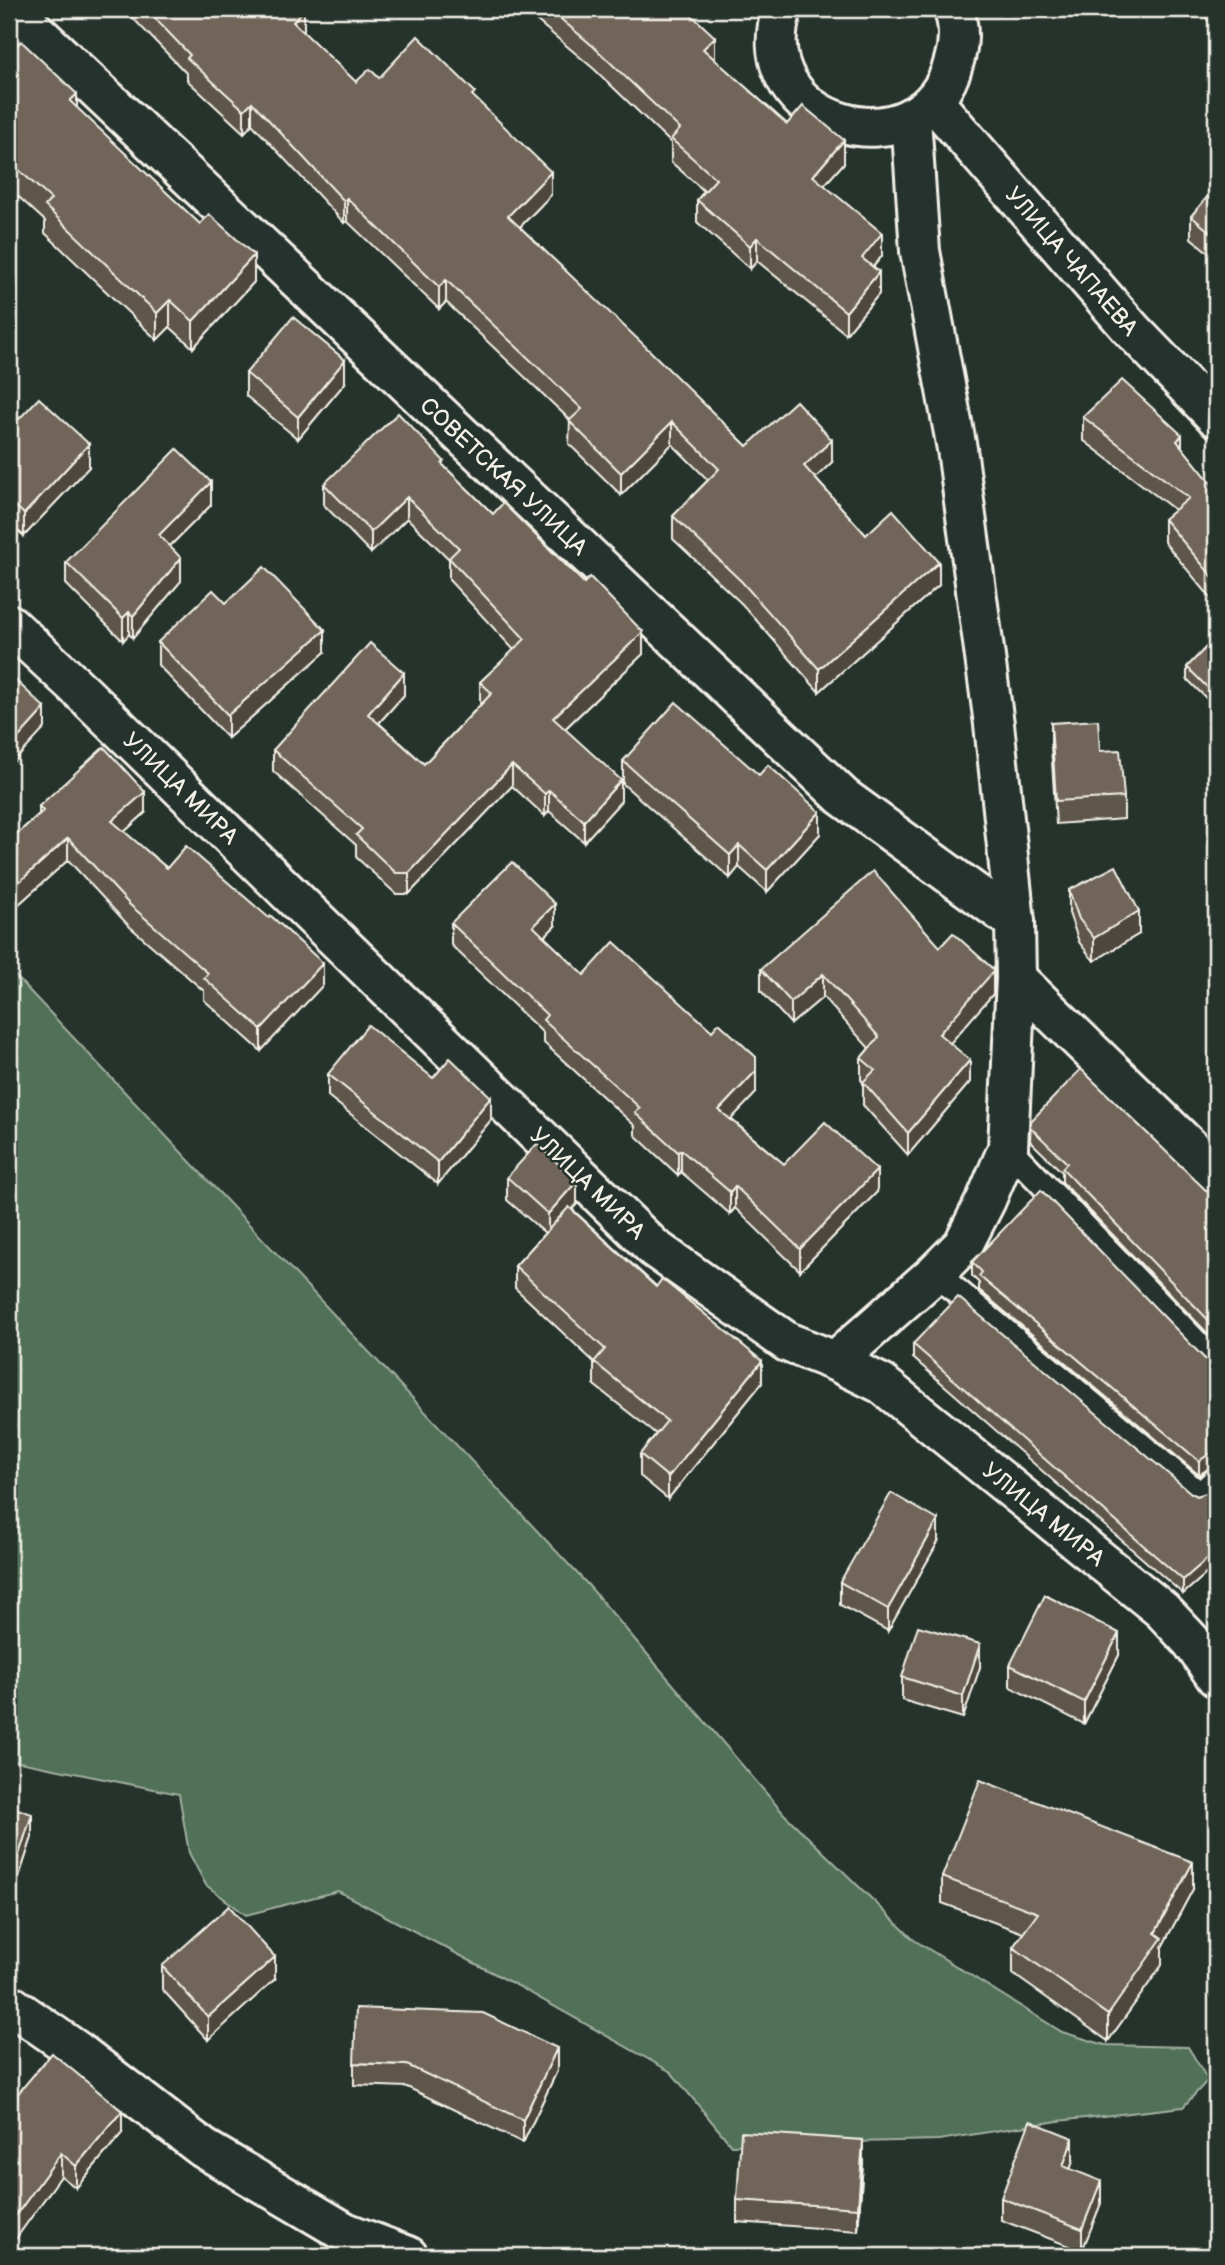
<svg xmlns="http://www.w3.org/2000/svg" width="1225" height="2265" viewBox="0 0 1225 2265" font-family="'Balsamiq Sans',sans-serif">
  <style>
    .green { fill: #517059; stroke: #a2b0a0; stroke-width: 2 }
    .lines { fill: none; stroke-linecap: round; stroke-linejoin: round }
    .service-casing { stroke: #f4f1e8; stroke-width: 30 }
    .minor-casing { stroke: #f4f1e8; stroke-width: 44 }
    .service { stroke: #26332d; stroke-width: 24 }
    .minor { stroke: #26332d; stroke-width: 38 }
    .wall { fill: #5f574c; stroke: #f4f1e8; stroke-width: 2 }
    .shaded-wall { fill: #4e473e; stroke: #f4f1e8; stroke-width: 2 }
    .building { fill: #6f6558; stroke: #f4f1e8; stroke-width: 2 }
    .labels { text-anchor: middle; stroke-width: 5; stroke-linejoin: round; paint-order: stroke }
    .street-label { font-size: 23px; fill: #f4f1e8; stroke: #26332d }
  </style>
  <rect width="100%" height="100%" fill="#26332d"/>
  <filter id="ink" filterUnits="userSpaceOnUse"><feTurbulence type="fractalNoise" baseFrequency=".0143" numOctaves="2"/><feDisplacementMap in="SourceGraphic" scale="14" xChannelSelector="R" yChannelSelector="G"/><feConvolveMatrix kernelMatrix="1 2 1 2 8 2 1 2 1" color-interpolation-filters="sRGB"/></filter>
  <g filter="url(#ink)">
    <!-- green -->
    <path class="green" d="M9,969L589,1586L784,1814L914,1940L1062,2032L1105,2045L1188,2047L1208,2080L1183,2107L1058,2121L939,2140L731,2145L671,2072L516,1985L338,1891L246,1915L206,1885L189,1853L179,1794L9,1760Z"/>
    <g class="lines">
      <!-- service casing -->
      <g class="service-casing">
        <g id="service">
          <path d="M1008,1148L1216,1363"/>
          <path d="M935,1273L1200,1495L1216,1480"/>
        </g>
      </g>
      <!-- minor casing -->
      <g class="minor-casing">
        <g id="minor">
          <path d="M12,9L843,797L1015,922"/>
          <path d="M782,9C744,127 924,177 954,61C959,45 960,25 953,9"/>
          <path d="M933,101L1132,330L1216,417"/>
          <path d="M9,624L82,692L654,1248L787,1342L835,1361L882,1384L1162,1610L1192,1642L1216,1677"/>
          <path d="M1016,978L1216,1173"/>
          <path d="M835,1361L935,1273L963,1245L986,1200L1008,1148L1016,978L1015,922L994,724L957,449L920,251L911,117"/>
          <path d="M9,2004L77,2051L203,2148L345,2232L408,2256"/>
        </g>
      </g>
      <!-- service -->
      <use href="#service" class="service"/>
      <!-- minor -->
      <use href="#minor" class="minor"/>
    </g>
    <!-- wall -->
    <g class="wall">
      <path d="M124,9H303L304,33L356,82L379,78L475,99L551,195L520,227L747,446L832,462L815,478L866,535L939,585L819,692L742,604L673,539V516L708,480L672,444L621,495L569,444L570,420L446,302L439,309L347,221L344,223L252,124L244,133L187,80V74Z"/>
      <path d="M523,9H685L715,60L787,124L844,163L824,185L882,256L873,267L879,294L846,334L757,261L750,269L697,222V200L704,191L671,162V143L594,69Z"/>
      <path d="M1204,9H1216V31L1204,15Z"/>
      <path d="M9,52L77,108L254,282L193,348L170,327L157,340L45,233V221L9,188Z"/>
      <path d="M1216,187V259L1191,238V216Z"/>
      <path d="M246,373L345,383L298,439L246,396Z"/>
      <path d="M9,409L19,419L89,467L24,536L9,523Z"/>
      <path d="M1083,417L1182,448L1216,489V604L1164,542V519L1175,510L1083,440Z"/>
      <path d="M444,466L493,514L643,654L565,729L621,801L584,842L549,811L545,816L512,786L409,894H396L356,857V845L273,771V750L404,695L379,723L424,764L481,704L480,703V682L514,650L449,580V559L407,518L371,553L324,505V484Z"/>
      <path d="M211,505L170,546L181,581L133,638L129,634L123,641L66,584V562Z"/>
      <path d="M226,603L325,652L228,738L158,665V642Z"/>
      <path d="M1216,637L1211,703L1187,679V667Z"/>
      <path d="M1051,723L1124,797V819L1056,824L1051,745Z"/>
      <path d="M623,761L759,775L820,834L767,892L739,867L730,878L623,784Z"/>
      <path d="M39,806L145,813L124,832L167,868L323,985L261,1051L204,1000V991L129,926L68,860L9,913V841L39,814Z"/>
      <path d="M1069,890L1139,934L1094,961L1079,942L1069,913Z"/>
      <path d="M451,923L555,926L544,937L584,975L756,1093L731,1119L784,1164L877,1192L800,1271L735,1208L730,1214L681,1172L678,1175L635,1135V1126L543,1042V1033L451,945Z"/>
      <path d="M940,947L993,991V994L950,1043L970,1082L908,1155L863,1105V1082L861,1080V1058L869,1048L823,997L791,1024L761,991V969Z"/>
      <path d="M328,1074L433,1078L491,1120L438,1184L328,1096Z"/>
      <path d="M1031,1121L1216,1200V1342L1062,1182V1172L1030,1141Z"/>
      <path d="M507,1177L577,1204L572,1209L762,1383L668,1499L640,1476V1454L656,1434L594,1385V1362L515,1288V1266L545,1233L507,1200Z"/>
      <path d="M972,1262L1205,1359L1211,1363H1216V1466H1212L1199,1475L979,1290V1283L972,1276Z"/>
      <path d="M913,1344L1191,1493L1197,1496L1210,1492L1216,1485V1565L1183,1594L913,1358Z"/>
      <path d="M938,1542L888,1631L840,1605V1582Z"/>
      <path d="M1119,1655L1084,1724L1010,1687V1665Z"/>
      <path d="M980,1667L963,1718L902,1700V1677Z"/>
      <path d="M9,1806L32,1837L11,1901L9,1900Z"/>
      <path d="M942,1877L1193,1889L1162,1947V1965L1108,2041L1013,1974V1947L1023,1933L942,1903Z"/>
      <path d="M162,1966L275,1979L208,2040L162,1989Z"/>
      <path d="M354,2063L557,2071L523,2143L407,2087L354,2085Z"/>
      <path d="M9,2104L122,2133L76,2188L61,2176L9,2248Z"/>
      <path d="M1073,2161L1070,2169L1101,2203L1082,2251L1001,2220V2198Z"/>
      <path d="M863,2163L858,2231L737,2222V2200Z"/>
    </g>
    <!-- shaded-wall -->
    <g class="shaded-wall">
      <path d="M304,10V33L293,22Z"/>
      <path d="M715,37V60L703,49Z"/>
      <path d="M77,94V121L70,101Z"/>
      <path d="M252,102V124L244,133V110Z"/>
      <path d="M844,140V163L813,198V176Z"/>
      <path d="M551,172V195L508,239V216Z"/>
      <path d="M347,198V221L344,223V201Z"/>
      <path d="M882,233V256L862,280V258Z"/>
      <path d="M757,238V261L750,269V246Z"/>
      <path d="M254,255V282L193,348V321Z"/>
      <path d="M879,272V294L846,334V312Z"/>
      <path d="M446,280V302L439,309V287Z"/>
      <path d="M170,300V327L157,340V313Z"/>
      <path d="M345,360V383L298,439V417Z"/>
      <path d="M672,422V444L621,495V473Z"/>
      <path d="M1182,435V457L1177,441Z"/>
      <path d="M832,440V462L804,489V466Z"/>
      <path d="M89,444V467L24,536V514Z"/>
      <path d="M211,482V505L159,557V535Z"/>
      <path d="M407,497V518L371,553V532Z"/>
      <path d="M181,558V581L133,638V616Z"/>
      <path d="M939,562V585L819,692V669Z"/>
      <path d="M129,612V634L123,641V618Z"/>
      <path d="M325,630V652L228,738V715Z"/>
      <path d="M643,632V654L553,740V718Z"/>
      <path d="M404,673V695L368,735V714Z"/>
      <path d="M1216,686V697L1211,703V691Z"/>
      <path d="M45,708V728L9,767V748Z"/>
      <path d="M512,765V786L409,894V873Z"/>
      <path d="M621,780V801L584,842V821Z"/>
      <path d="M549,790V811L545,816V794Z"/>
      <path d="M145,792V813L112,843V821Z"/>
      <path d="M820,812V834L767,892V870Z"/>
      <path d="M68,838V860L9,913V891Z"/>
      <path d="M739,845V867L730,878V855Z"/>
      <path d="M555,904V926L533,948V926Z"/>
      <path d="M1139,911V934L1094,961V938Z"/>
      <path d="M323,963V985L261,1051V1029Z"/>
      <path d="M993,969V994L939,1056V1034Z"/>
      <path d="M823,974V997L791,1024V1002Z"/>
      <path d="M970,1060V1082L908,1155V1133Z"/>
      <path d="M756,1071V1093L719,1132V1110Z"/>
      <path d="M491,1097V1120L438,1184V1162Z"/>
      <path d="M681,1150V1172L678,1175V1152Z"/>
      <path d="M877,1170V1192L800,1271V1249Z"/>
      <path d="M577,1181V1204L548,1236V1214Z"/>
      <path d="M735,1186V1208L730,1214V1192Z"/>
      <path d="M762,1361V1383L668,1499V1477Z"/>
      <path d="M1212,1452V1466L1199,1475V1461Z"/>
      <path d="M938,1520V1542L888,1631V1609Z"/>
      <path d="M1216,1551V1565L1183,1594V1580Z"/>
      <path d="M1119,1633V1655L1084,1724V1702Z"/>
      <path d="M980,1644V1667L963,1718V1696Z"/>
      <path d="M32,1814V1837L11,1901V1879Z"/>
      <path d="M1193,1862V1889L1162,1947V1965L1108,2041V2015L1155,1933Z"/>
      <path d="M275,1957V1979L208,2040V2017Z"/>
      <path d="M557,2048V2071L523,2143V2120Z"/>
      <path d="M122,2111V2133L76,2188V2166Z"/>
      <path d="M1073,2138V2161L1063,2188V2166Z"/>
      <path d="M863,2140V2163L858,2231V2208Z"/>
      <path d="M61,2153V2176L9,2248V2225Z"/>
      <path d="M1101,2181V2203L1082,2251V2229Z"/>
    </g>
    <!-- building -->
    <g class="building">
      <path d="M146,9H303L304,10L293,22L356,82L370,69L379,78L418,36L475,92L472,95L551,172L508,216L645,346L747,446L796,401L832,440L804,466L866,535L893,510L939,562L819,669L742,582L673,516L719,469L672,422L621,473L569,421L582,409L446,280L439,287L347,198L344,201L252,102L244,110L187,58L190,55Z"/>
      <path d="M549,9H685L715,37L703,49L787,124L803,106L844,140L813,176L882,233L862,258L879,272L846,312L757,238L750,246L697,200L716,179L671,139L680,129L594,47Z"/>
      <path d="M21,41L77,94L70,101L200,224L209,214L254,255L193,321L170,300L157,313L45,206L51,199L9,161V52L10,53Z"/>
      <path d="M1216,187V237L1191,216Z"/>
      <path d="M293,317L345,360L298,417L246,373Z"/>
      <path d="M1122,380L1182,435L1177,441L1216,489V581L1164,519L1189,498L1083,417Z"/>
      <path d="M39,398L89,444L24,514L9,500V409L19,419Z"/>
      <path d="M398,413L444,461L442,464L493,514L503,503L584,583L590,577L643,632L553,718L621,780L584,821L549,790L545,794L512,765L409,873H396L356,835L362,829L273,750L370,643L404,673L368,714L424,764L492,693L480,682L525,639L449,558L459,548L407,497L371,532L324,484Z"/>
      <path d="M177,449L211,482L159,535L181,558L133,616L129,612L123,618L66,562Z"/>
      <path d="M264,567L325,630L228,715L158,642L213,590L226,603Z"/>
      <path d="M1216,637V686L1211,691L1187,667Z"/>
      <path d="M9,674L45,708L9,748Z"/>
      <path d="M676,702L759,775L768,765L820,812L767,870L739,845L730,855L623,761Z"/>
      <path d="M1098,720L1100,751L1120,750L1124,797L1056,801L1051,723Z"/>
      <path d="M104,747L145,792L112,821L167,868L186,846L269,918L271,916L323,963L261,1029L204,978L208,973L129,904L68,838L9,891V841L43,811L39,806Z"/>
      <path d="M512,862L555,904L533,926L584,975L614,942L712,1031L719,1023L756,1057V1071L719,1110L784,1164L825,1122L877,1170L800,1249L735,1186L730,1192L681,1150L678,1152L635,1113L640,1108L543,1020L547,1015L451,923Z"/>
      <path d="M1116,866L1139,911L1094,938L1079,919L1069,890Z"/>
      <path d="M873,871L940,947L953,933L993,969V972L939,1034L970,1060L908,1133L863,1082L875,1070L861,1058L879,1037L823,974L791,1002L761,969Z"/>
      <path d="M368,1025L433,1078L450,1058L491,1097L438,1162L328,1074Z"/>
      <path d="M1081,1069L1216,1200V1328L1062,1168L1067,1163L1030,1127L1031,1121Z"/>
      <path d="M537,1144L577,1181L548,1214L507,1177Z"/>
      <path d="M1041,1190L1205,1359L1211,1363H1216V1452H1212L1199,1461L979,1276L982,1272L972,1262Z"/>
      <path d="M569,1207L656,1287L662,1279L762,1361L668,1477L640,1454L667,1421L594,1362L605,1349L515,1266Z"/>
      <path d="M958,1297L1191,1493L1197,1496L1210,1492L1216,1485V1551L1183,1580L913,1344Z"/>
      <path d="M891,1493L938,1520L888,1609L840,1582Z"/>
      <path d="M1045,1595L1119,1633L1084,1702L1010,1665Z"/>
      <path d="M918,1626L980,1644L963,1696L902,1677Z"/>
      <path d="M980,1780L1193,1862L1155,1933L1162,1938L1108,2015L1013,1947L1038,1913L942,1877Z"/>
      <path d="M9,1806L32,1814L11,1879L9,1878Z"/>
      <path d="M229,1906L275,1957L208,2017L162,1966Z"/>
      <path d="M356,2008L483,2013L557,2048L523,2120L407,2065L354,2063Z"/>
      <path d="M52,2053L122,2111L76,2166L61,2153L9,2225V2113L10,2111L9,2110V2104Z"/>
      <path d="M1030,2121L1073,2138L1063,2166L1101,2181L1082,2229L1001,2198Z"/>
      <path d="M741,2132L863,2140L858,2208L737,2200Z"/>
      <path d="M220,2252L227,2256H217Z"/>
    </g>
  </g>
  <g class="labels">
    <!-- street labels -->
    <g class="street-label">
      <text transform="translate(1072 261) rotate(49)" y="8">УЛИЦА ЧАПАЕВА</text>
      <text transform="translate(504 476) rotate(43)" y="8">СОВЕТСКАЯ УЛИЦА</text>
      <text transform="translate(181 788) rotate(44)" y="8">УЛИЦА МИРА</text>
      <text transform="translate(588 1183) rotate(44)" y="8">УЛИЦА МИРА</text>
      <text transform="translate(1044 1514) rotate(39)" y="8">УЛИЦА МИРА</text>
    </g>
  </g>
  <!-- margin -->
  <rect width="1225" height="2265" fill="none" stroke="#26332d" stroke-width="35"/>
  <rect x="18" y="18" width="1190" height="2230" fill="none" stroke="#f4f1e8" stroke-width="2.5" filter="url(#ink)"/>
</svg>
